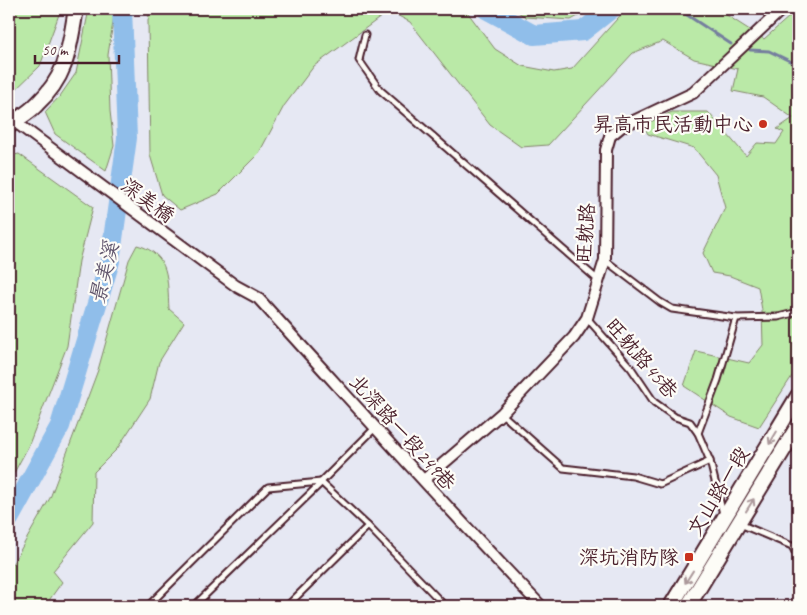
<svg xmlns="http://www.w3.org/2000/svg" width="807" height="615" viewBox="0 0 807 615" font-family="Caveat,'LXGW WenKai TC',sans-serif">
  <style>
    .green { fill: #bae9a7; stroke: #828469 }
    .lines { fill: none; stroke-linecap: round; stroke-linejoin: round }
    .stream { stroke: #747e9e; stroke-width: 3 }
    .river { stroke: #90beea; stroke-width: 20 }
    .service-casing { stroke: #4a1f2b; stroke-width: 9 }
    .minor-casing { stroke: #4a1f2b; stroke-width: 14 }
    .secondary-casing { stroke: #4a1f2b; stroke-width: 18 }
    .service { stroke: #fdfcf7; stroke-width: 5 }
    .minor { stroke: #fdfcf7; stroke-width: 10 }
    .secondary { stroke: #fdfcf7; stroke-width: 14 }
    .oneway { stroke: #ac999b }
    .poi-dot { fill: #c8321e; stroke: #fdfcf7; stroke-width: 2 }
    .labels { text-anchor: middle; stroke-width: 4.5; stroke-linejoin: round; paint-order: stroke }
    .poi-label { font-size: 20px; fill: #4a1f2b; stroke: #fdfcf7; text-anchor: end }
    .street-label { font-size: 20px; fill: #4a1f2b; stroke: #fdfcf7 }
    .water-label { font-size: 21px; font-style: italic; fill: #62576e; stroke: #fdfcf7 }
  </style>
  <rect width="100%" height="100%" fill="#e6e8f3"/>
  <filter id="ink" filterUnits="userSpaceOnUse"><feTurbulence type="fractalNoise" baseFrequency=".02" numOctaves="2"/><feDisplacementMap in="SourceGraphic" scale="10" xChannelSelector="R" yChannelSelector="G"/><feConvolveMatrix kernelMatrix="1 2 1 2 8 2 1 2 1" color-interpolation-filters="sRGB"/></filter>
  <g filter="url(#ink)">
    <!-- green -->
    <g class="green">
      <path d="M9,9H61L40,66L9,96Z"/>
      <path d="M89,9H115L108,55L110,111L114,146L106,171L55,134L45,112L60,96L76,73Z"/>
      <path d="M150,9H465L495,49L522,66L554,72L572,69L626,9H717L764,39L798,9V367L759,427L731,417L684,386L696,351L749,363L763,345L762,310L758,287L730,276L712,273L703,253L725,208L716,175L694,148L648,134L643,125L672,112H708L746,156L757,143L776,144L784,132L777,129L793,118L763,97L733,91L738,69L694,59L663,41L633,53L548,145L521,147L490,125L410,22L389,11L314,66L284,106L259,153L218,194L180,210L162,195L150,155L148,21Z"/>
      <path d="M514,9H513H591L571,20L525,17Z"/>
      <path d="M19,154L93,207L79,261L67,346L28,447L9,482V156Z"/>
      <path d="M137,245C171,254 167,280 169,309L184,322L159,362L150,399L117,449L94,472L93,522L53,571L62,582L45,606H9V570L50,498L98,370L129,260Z"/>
    </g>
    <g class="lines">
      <!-- stream -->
      <g class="stream">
        <path d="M678,9L731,44"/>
        <path d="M750,50L769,51L798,65"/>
      </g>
      <!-- river -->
      <g class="river">
        <path d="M486,9L534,35L583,31L611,9"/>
        <path d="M9,519L60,426L110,261L127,138L122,9"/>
      </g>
      <!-- service casing -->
      <g class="service-casing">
        <g id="service">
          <path d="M365,35L359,60L380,90L598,280"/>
          <path d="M605,260L660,302L672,309L736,318L778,317L798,312"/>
          <path d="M587,318L631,368L654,402L675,417L690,422L698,433L710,461L723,514"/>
          <path d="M502,414L563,468L633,476L660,484L710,461"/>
          <path d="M375,428L321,482L368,526L445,606"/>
          <path d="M698,433L718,380L736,318"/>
          <path d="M740,524L792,546L795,552L798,550"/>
          <path d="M148,606L268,487L321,482"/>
          <path d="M194,606L321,483"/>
          <path d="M287,606L368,526"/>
        </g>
      </g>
      <!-- minor casing -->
      <g class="minor-casing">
        <g id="minor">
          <path d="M14,121L236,286L258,298C352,401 444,506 541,606"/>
          <path d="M424,480L502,413L574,337L587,318L605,260L606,150L610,136L621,127L693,93L782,9"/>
        </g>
      </g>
      <!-- secondary casing -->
      <g class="secondary-casing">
        <g id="secondary">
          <path d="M9,126C18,118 29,113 37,104C68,75 69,48 76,9"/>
          <path d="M671,606L798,396"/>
          <path d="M688,606L798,426"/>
        </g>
      </g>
      <!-- service -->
      <use href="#service" class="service"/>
      <!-- minor -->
      <use href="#minor" class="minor"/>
      <!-- secondary -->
      <use href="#secondary" class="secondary"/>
    </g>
    <!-- one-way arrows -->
    <defs><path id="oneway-shaft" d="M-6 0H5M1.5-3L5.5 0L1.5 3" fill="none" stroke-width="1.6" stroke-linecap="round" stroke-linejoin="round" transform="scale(1.25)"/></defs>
    <g class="oneway">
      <use href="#oneway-shaft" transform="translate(773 438) rotate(121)"/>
      <use href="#oneway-shaft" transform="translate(750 505) rotate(-58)"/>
      <use href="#oneway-shaft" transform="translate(689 577) rotate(122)"/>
    </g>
  </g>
  <!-- markers -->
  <g class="poi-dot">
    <circle cx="763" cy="124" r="5"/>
    <rect x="684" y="552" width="10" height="10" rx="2.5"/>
  </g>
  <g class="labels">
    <!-- poi labels -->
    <g class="poi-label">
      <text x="753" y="131">昇高市民活動中心</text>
      <text x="679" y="564">深坑消防隊</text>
    </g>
    <!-- street labels -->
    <g class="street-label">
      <text transform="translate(148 200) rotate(36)" y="7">深美橋</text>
      <text transform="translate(585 233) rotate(-86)" y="7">旺躭路</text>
      <text transform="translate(642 358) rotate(49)" y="7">旺躭路45巷</text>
      <text transform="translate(403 432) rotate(48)" y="7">北深路一段249巷</text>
      <text transform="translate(718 491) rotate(-59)" y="7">文山路一段</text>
    </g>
    <!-- water labels -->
    <g class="water-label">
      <text transform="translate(104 273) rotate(-76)" y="7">景美溪</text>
    </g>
  </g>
  <!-- margin -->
  <rect width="807" height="615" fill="none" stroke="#fdfcf7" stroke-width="30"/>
  <rect x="15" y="15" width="777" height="585" fill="none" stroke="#4a1f2b" stroke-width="2" filter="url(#ink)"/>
  <!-- scale -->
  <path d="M35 55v8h84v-8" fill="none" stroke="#4a1f2b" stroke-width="2.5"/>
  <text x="42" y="55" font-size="15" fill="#4a1f2b" stroke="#fdfcf7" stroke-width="4" paint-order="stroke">50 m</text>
</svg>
